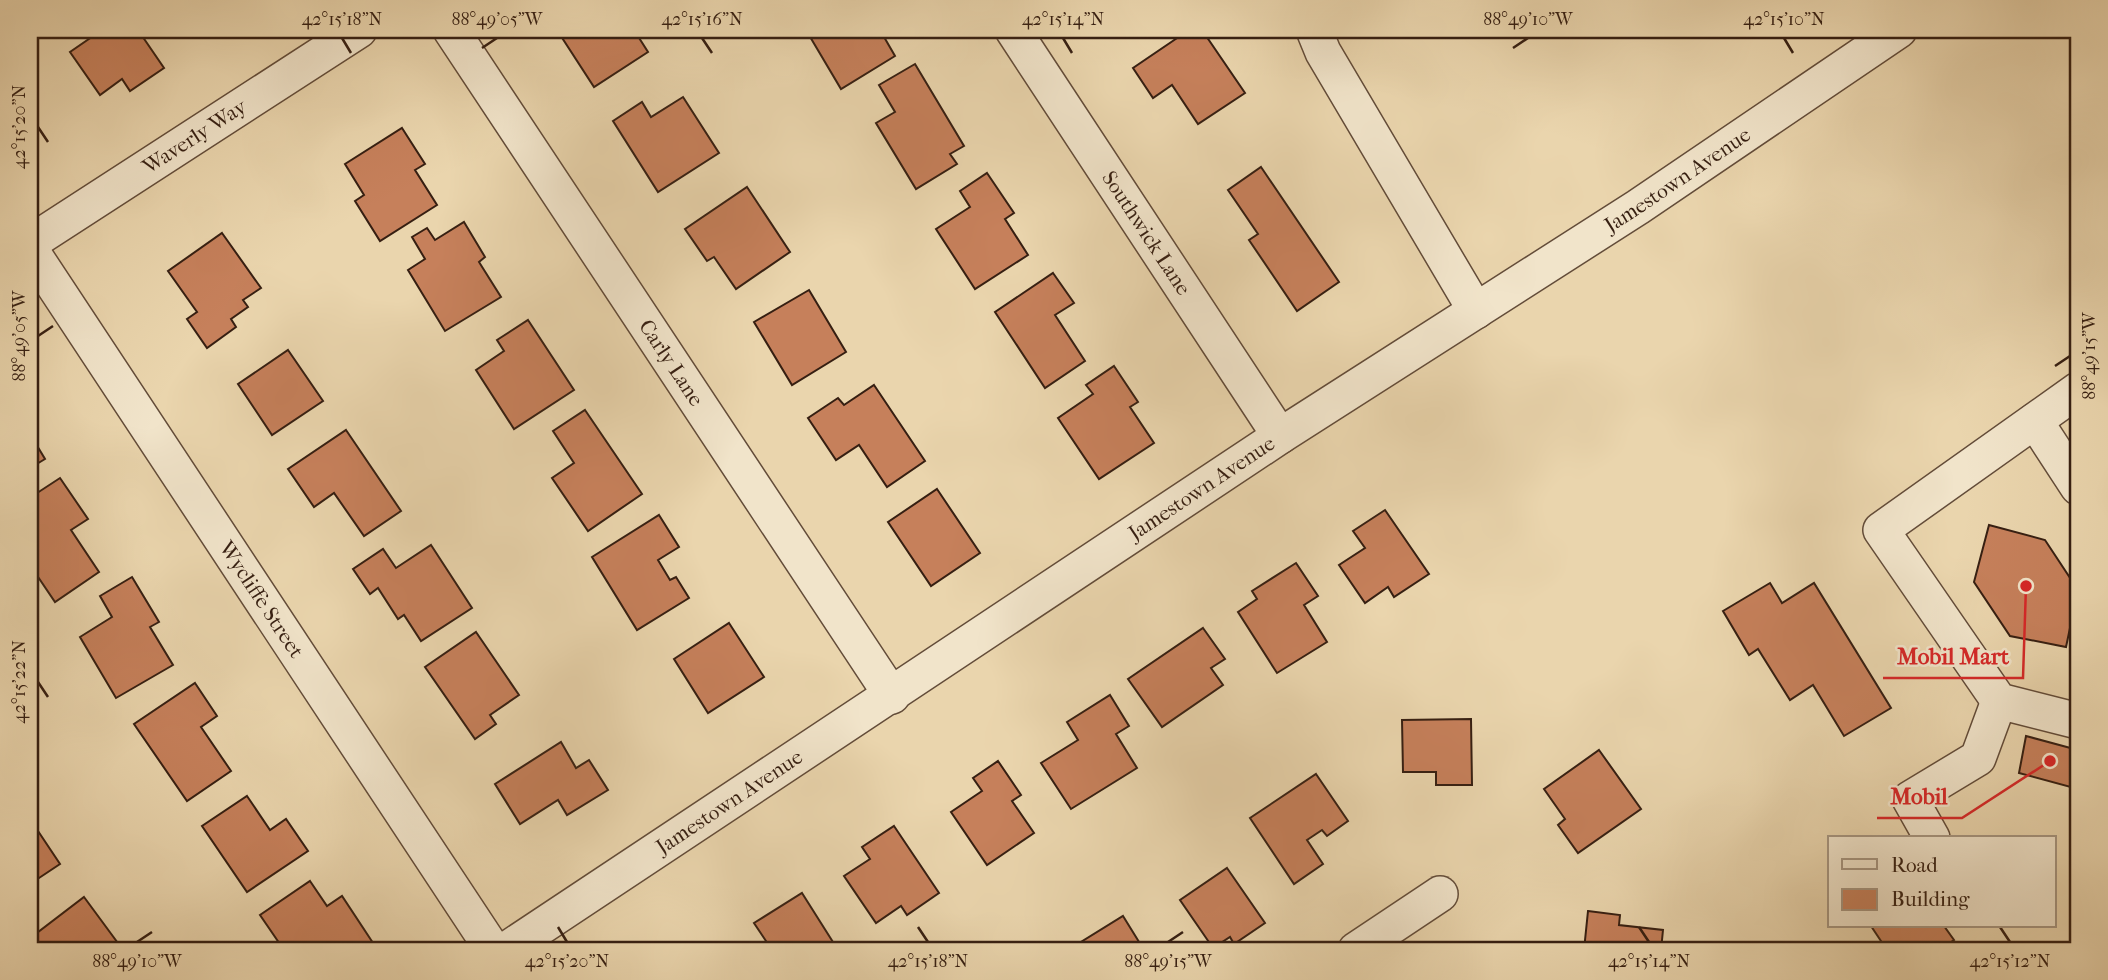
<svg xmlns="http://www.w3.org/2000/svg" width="2108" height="980" viewBox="0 0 2108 980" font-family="'IM FELL French Canon',serif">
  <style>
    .building { fill: #c6805b; stroke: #361f12; stroke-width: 2 }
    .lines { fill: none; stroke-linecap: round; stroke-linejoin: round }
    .minor-casing { stroke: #634c39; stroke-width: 38 }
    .minor { stroke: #f1e4ca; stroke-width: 35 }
    .ticks { fill: none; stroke: #361f12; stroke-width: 2.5 }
    .labels { text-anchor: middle; stroke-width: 5; stroke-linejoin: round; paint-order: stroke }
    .street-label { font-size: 21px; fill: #361f12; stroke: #f1e4ca }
    .leader { fill: none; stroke: #d62828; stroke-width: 2.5 }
    .callout-dot { fill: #d62828; stroke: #f1e4ca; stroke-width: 2.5 }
    .callout-label { font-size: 23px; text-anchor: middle; font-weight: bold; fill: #d62828; stroke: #f1e4ca; stroke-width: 5; stroke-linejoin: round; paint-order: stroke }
    .neatline { fill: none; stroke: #361f12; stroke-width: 2.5 }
    .ticks-label { font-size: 18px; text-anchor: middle; fill: #361f12 }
  </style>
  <rect width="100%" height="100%" fill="#ead5ad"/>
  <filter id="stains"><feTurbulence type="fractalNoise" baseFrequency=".00286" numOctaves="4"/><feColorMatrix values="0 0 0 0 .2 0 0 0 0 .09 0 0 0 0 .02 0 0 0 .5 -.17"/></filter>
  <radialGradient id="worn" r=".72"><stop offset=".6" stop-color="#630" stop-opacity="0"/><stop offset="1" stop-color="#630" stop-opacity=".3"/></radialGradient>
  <!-- building -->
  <g class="building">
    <path d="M102,30H138L164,68L130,91L122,79L100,95L70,52Z"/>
    <path d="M557,30H634L648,52L594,87Z"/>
    <path d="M806,30H880L895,56L841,89Z"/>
    <path d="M1189,30H1202L1245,93L1198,124L1172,85L1153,98L1133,68Z"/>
    <path d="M915,64L964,146L950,154L957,164L916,189L876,123L895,112L879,85Z"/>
    <path d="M683,97L719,153L658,192L613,121L642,102L651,117Z"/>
    <path d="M402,128L425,164L415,170L437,205L380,241L355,201L364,195L345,164Z"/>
    <path d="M1261,167L1339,282L1297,311L1249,240L1258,234L1228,190Z"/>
    <path d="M987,173L1014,213L1005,219L1028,255L975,289L936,229L970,207L960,191Z"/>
    <path d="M747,187L790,252L736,289L714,257L707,261L685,229Z"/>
    <path d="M464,222L485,257L479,262L501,297L445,331L408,270L425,259L412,237L427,228L435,240Z"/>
    <path d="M222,233L261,288L243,300L248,307L231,319L236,327L207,348L187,319L197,312L168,271Z"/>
    <path d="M1053,273L1074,303L1055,315L1085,361L1045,388L995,312Z"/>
    <path d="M809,290L846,352L792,385L754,322Z"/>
    <path d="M528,320L574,390L514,429L476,370L504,351L497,340Z"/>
    <path d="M288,350L323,401L272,435L238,384Z"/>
    <path d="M1114,366L1138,402L1130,407L1154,443L1099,479L1058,418L1093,394L1086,385Z"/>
    <path d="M874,385L925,461L887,487L859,445L836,460L808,418L838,398L844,405Z"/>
    <path d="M585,410L642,494L588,531L552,478L574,463L553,431Z"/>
    <path d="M346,430L401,511L364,536L334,493L314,507L288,469Z"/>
    <path d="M30,434L45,459L30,468Z"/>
    <path d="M60,478L88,519L71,530L99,572L55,602L30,565V508L35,504L31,497Z"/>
    <path d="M937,489L980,553L931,586L888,522Z"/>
    <path d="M1385,510L1429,574L1394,597L1388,587L1365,603L1339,565L1365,548L1353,531Z"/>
    <path d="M659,515L679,547L658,560L670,580L676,577L689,598L637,630L592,557Z"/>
    <path d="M1989,525L2045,540L2078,590L2066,647L2010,636L1974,582Z"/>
    <path d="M431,545L472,608L421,641L404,615L398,619L378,588L370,594L353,569L383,549L396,568Z"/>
    <path d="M1296,563L1318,596L1304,605L1327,642L1277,673L1238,612L1257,599L1252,591Z"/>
    <path d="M132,577L159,622L150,627L173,665L116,698L80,637L112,617L100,596Z"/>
    <path d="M1770,583L1782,603L1814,583L1891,708L1844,736L1813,685L1790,700L1758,649L1749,655L1723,611Z"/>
    <path d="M729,623L764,677L708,713L674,659Z"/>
    <path d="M1203,628L1225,659L1211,668L1223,685L1162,727L1128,679Z"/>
    <path d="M476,632L519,695L490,715L496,724L475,739L425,667Z"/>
    <path d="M195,683L217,716L201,727L231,771L187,801L134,724Z"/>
    <path d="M1110,695L1129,726L1116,734L1137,768L1071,809L1041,763L1078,740L1067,722Z"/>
    <path d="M1471,719L1472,785H1436V772H1403L1402,720Z"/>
    <path d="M2026,736L2078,750V789L2019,773Z"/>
    <path d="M561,742L576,768L589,760L608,790L567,815L558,800L520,824L495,784Z"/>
    <path d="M1599,750L1641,809L1578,853L1558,825L1565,819L1544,789Z"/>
    <path d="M998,761L1021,795L1012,801L1034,833L987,865L951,812L982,791L973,778Z"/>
    <path d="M1316,774L1348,821L1327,836L1322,830L1307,840L1323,864L1294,884L1250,818Z"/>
    <path d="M247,796L270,830L286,819L308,851L247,892L202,826Z"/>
    <path d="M30,819L60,864L30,884Z"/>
    <path d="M894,826L939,893L907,915L901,906L876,923L844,876L870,859L862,847Z"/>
    <path d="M1227,868L1265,923L1234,944L1230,937L1213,948L1180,900Z"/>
    <path d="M310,881L327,906L342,896L377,949L284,950L260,915Z"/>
    <path d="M802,893L838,950H772L754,923Z"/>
    <path d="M84,897L123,950H44L33,936Z"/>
    <path d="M1588,911L1620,915L1619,925L1663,930L1661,950H1584Z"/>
    <path d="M1123,916L1144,950H1068Z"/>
    <path d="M1871,926H1944L1954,940L1939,950H1887Z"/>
  </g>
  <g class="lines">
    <!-- minor casing -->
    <g class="minor-casing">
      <g id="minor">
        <path id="s1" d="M451,30L892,696"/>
        <path id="s2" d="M1013,30L1280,436"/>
        <path d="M1314,30L1323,52L1476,311"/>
        <path id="s3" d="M30,243L359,30"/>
        <path id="s4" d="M30,249L493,950"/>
        <path d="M2078,390L1881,530L1999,701L2078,721"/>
        <path d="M2035,421L2078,487"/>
        <path d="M1932,838L1910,799L1978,758L1999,701"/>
        <path id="s5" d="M506,950L1280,436L1638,207L1899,30"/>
        <path d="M1356,950L1440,894"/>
      </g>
    </g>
    <!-- minor -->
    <use href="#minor" class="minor"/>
  </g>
  <!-- ticks -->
  <path class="ticks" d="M342,38L351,53M702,38L712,53M1063,38L1072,53M1784,38L1793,53M482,48L497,38M1513,48L1528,38M38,127L48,142M38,336L53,326M2055,366L2070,356M38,682L48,697M558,927L567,942M918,927L928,942M1639,927L1649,942M2000,927L2010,942M137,942L152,932M1168,942L1183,932"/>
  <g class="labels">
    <!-- street labels -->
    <g class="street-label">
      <text dy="7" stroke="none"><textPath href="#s3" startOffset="196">Waverly Way</textPath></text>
      <text dy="7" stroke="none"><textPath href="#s5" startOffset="1402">Jamestown Avenue</textPath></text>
      <text dy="7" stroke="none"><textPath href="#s2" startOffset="243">Southwick Lane</textPath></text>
      <text dy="7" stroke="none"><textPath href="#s1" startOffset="399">Carly Lane</textPath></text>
      <text dy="7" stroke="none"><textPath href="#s5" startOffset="835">Jamestown Avenue</textPath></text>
      <text dy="7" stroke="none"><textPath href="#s4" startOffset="420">Wycliffe Street</textPath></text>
      <text dy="7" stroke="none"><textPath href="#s5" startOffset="268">Jamestown Avenue</textPath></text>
    </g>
  </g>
  <!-- callouts -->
  <path class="leader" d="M2026 586L2023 678H1883M2050 761L1962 818H1877"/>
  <g class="callout-dot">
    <circle cx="2026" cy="586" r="7"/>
    <circle cx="2050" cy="761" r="7"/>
  </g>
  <g class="callout-label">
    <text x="1953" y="664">Mobil Mart</text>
    <text x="1919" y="804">Mobil</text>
  </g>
  <!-- margin -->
  <rect width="2108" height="980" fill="none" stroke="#ead5ad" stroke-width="77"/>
  <!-- legend -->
  <rect x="1828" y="836" width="228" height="91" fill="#f1e4ca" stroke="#a69580" stroke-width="2"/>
  <rect x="1842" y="859" width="35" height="10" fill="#f1e4ca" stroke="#a69580" stroke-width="2"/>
  <text x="1891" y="872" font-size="21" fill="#361f12">Road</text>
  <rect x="1842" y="889" width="35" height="21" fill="#c6805b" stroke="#a69580" stroke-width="2"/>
  <text x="1891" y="906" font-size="21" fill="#361f12">Building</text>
  <rect x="38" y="38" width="2032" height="904" class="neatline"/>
  <g class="ticks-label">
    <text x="342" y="25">42°15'18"N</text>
    <text x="497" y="25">88°49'05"W</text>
    <text x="702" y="25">42°15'16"N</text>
    <text x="1063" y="25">42°15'14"N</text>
    <text x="1528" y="25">88°49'10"W</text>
    <text x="1784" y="25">42°15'10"N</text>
    <text transform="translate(19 127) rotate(-90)" y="6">42°15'20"N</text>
    <text transform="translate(19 336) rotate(-90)" y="6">88°49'05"W</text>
    <text transform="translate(2089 356) rotate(-90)" y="6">88°49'15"W</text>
    <text transform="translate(19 682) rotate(-90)" y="6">42°15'22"N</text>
    <text x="137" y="967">88°49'10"W</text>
    <text x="567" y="967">42°15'20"N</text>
    <text x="928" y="967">42°15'18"N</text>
    <text x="1168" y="967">88°49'15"W</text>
    <text x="1649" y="967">42°15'14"N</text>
    <text x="2010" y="967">42°15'12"N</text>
  </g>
  <rect width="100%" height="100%" filter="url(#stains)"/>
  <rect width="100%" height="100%" fill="url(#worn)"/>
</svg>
